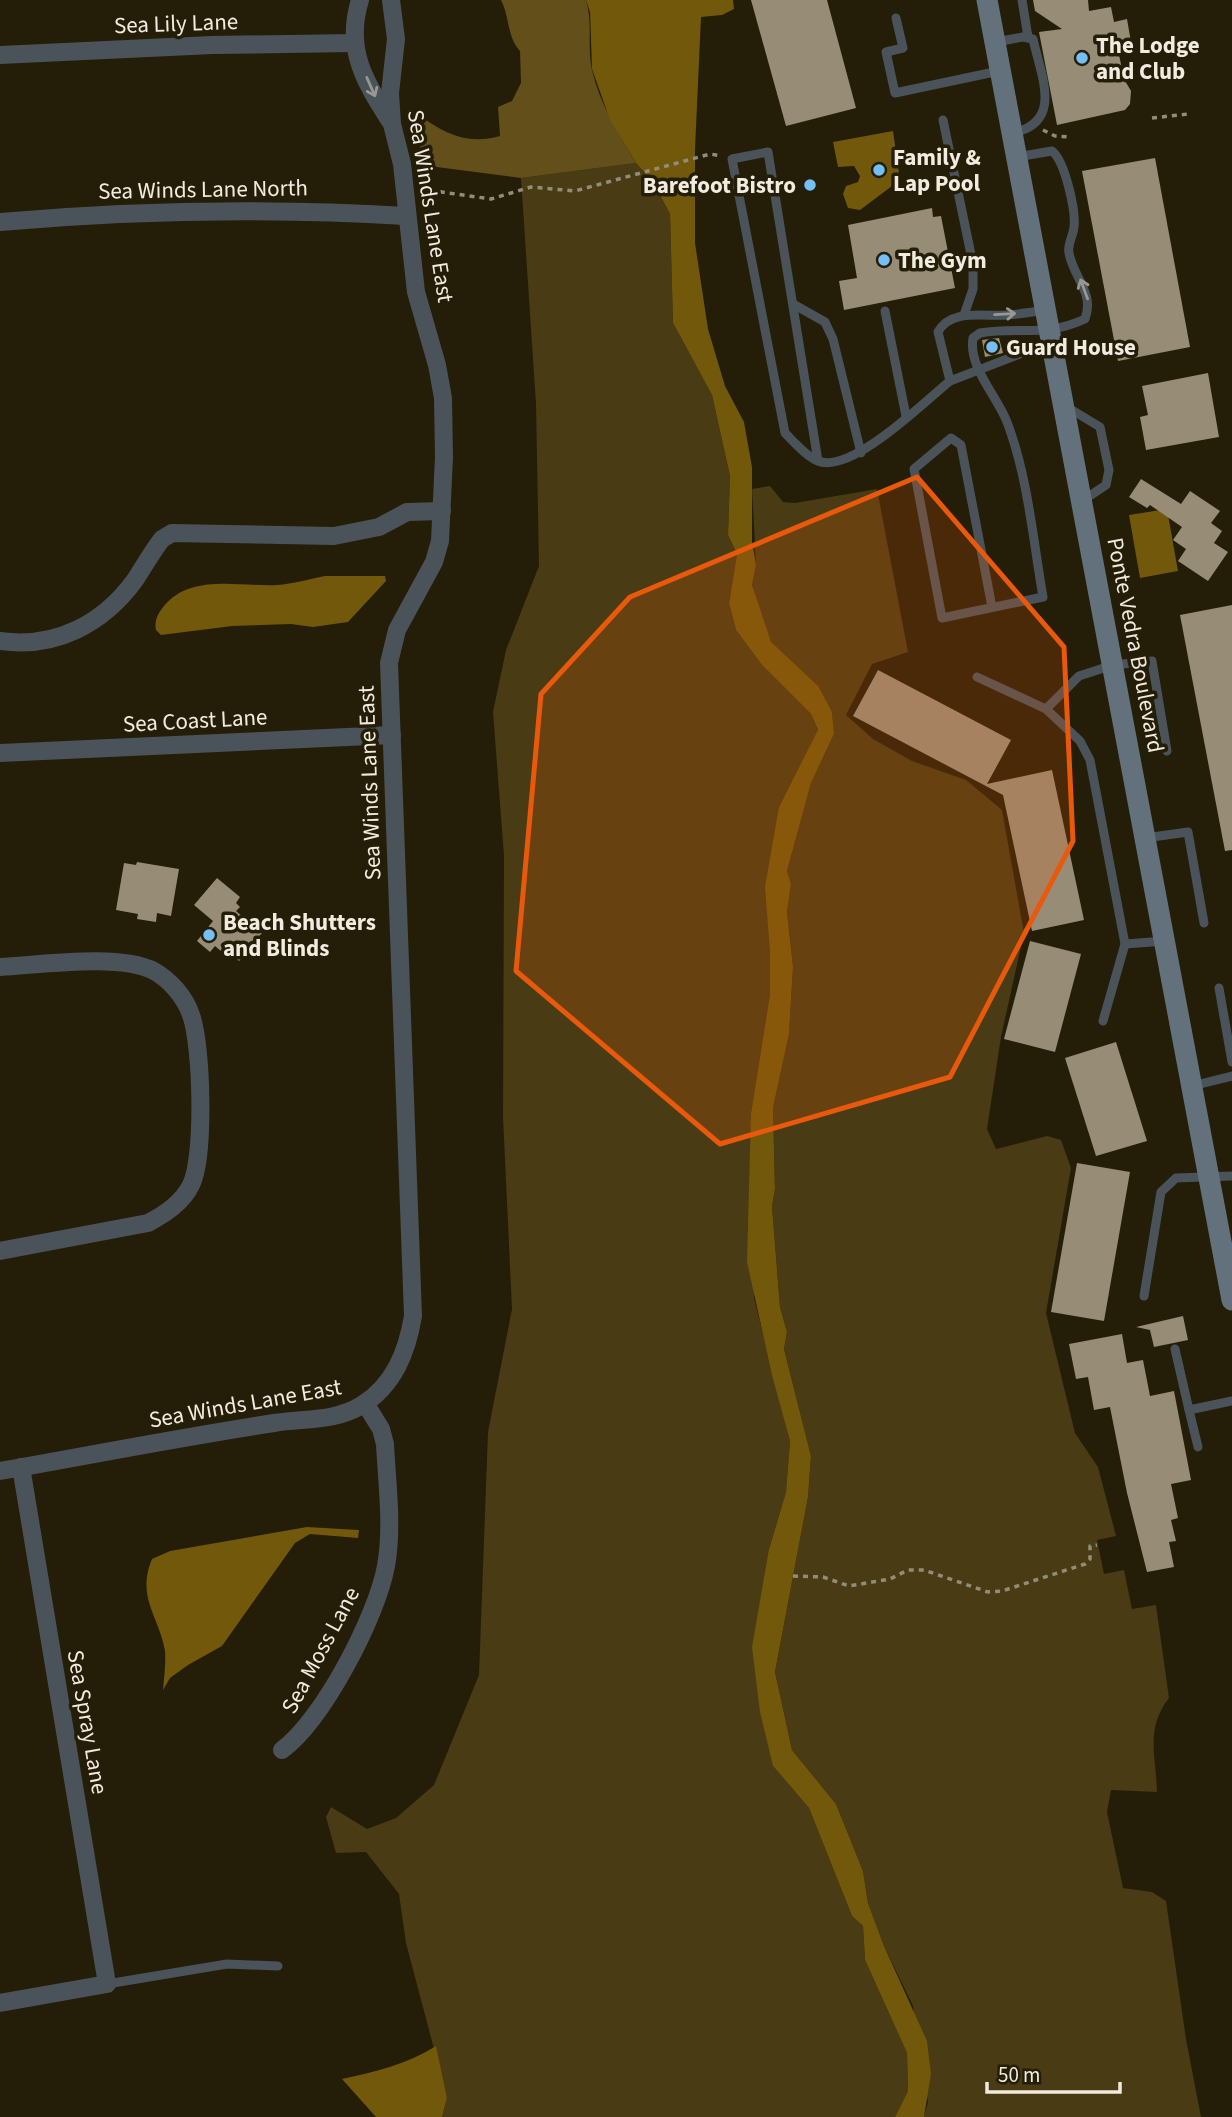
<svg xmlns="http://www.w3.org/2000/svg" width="1232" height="2117" viewBox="0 0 1232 2117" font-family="'Source Sans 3',sans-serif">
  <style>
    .green { fill: #493b13 }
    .forest { fill: #624f1a }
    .water { fill: #71580a }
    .building { fill: #978d76 }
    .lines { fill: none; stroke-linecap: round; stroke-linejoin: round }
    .path { stroke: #928c7b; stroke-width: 3.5; stroke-dasharray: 5 5; stroke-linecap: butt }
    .lane { stroke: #4a5359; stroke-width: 9 }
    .street { stroke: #4a5359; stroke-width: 18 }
    .secondary { stroke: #62717b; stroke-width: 21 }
    .oneway { stroke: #959895 }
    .marked { fill: #e8590c; fill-opacity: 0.2; stroke: #e8590c; stroke-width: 5; stroke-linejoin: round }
    .poi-dot { fill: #74c0f6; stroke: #241d08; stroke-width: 2.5 }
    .labels { text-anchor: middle; stroke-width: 7; stroke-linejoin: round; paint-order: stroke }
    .street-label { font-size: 23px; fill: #f1ecdf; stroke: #241d08 }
    .poi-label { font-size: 23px; font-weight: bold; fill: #f1ecdf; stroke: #241d08; text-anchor: start }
  </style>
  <rect width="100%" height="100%" fill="#241d08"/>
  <!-- green -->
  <g class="green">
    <path d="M636,163L653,182L670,214L673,323L712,395L730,476L728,535L737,554L729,603L736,630L762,665L811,714L818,731L779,807L770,994L751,1113L754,1298L790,1441L786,1492L769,1549L773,1766L809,1808L852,1916L863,1926L865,1960L907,2053L908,2091L895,2117H442L447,2098L406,1943L399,1894L366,1852L336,1853L326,1817L331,1807L367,1829L396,1818L434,1785L479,1675L488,1432L512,1309L503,1117L504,856L493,712L506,650L539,566L536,404L521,178Z"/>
    <path d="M770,486L783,502L795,503L877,489L908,652L872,664L846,715L873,739L912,761L966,780L1002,810L1024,933L1001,1037L987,1129L996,1149L1047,1136L1061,1140L1071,1168L1046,1313L1075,1433L1098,1467L1116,1536L1097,1540L1104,1574L1124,1570L1132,1609L1156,1605L1169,1698C1145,1729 1156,1755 1157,1792L1111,1790L1107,1812L1123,1888L1152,1892L1166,1901L1186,2039L1201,2117H924L928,2102L913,2006L884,1946L868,1903L863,1871L836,1804L792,1750L775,1672L808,1497L811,1456L784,1349L787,1332L780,1307L772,1206L775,1189L773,1108L789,1034L793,967L787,912L791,884L787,871L811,783L834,734L832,712L771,642L759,611L752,585L756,565L752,489Z"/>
  </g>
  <!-- forest -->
  <path class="forest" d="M501,0H586C593,23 587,47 592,70C600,104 618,133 636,163L521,178L421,165L419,115C445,134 467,145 500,136L498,107L512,101L521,83L520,51C507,37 510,18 501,0Z"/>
  <!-- water -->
  <g class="water">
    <path d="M586,0H733L734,9L722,15L701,17L695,149V243L708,329L725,386L744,422L752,467V542L756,565L752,585L771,642L818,686L832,712L834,734L811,783L787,871L791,884L787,912L793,967L789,1034L773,1108L775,1189L772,1206L780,1307L787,1332L784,1349L811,1456L808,1497L775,1672L792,1750L836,1804L863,1871L868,1903L884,1946L927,2041L931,2074L924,2117H895L908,2091L907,2053L865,1960L863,1926L852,1916L809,1808L773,1766L760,1712L752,1647L769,1549L786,1492L790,1441L772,1375L747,1262L751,1113L770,994V951L765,887L779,807L818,730L811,714L762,665L736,630L729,603L737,554L728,535L730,476L712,395L673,323L670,214L653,182L636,163L610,120L592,69L590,12Z"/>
    <path d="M893,131L900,180L860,210L848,208L843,194L846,186L858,182L860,176L854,166L838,167L833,142Z"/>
    <path d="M1167,509L1178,571L1140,578L1129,515Z"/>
    <path d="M325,576H385L386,581L348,622L313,627L291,624L232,626L161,635L156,630C154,621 158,613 164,606C191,573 239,587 277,585C293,584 309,579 325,576Z"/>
    <path d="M307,1527L359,1530L358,1538L310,1534L295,1543L222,1646L188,1665L170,1678L163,1690C164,1678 166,1663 165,1651C159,1616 136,1597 152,1559L170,1551Z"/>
    <path d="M436,2046L447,2098L442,2117H376L342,2079C374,2072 408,2064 436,2046Z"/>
  </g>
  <!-- building -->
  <g class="building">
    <path d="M751,0H827L856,108L786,126Z"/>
    <path d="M1033,0H1088L1089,11L1111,7L1114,22L1127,19L1132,48L1118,50L1124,79L1131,91L1130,104L1125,110L1057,125L1039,32L1062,29L1035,11Z"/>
    <path d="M1155,158L1190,347L1118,361L1082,171Z"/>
    <path d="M932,208L933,217L941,216L955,288L844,310L839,281L857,278L848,225Z"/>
    <path d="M999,338L1003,353L985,357L982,340Z"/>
    <path d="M1208,373L1219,437L1146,450L1140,417L1148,415L1142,386Z"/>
    <path d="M1141,479L1181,504L1190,491L1220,511L1211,523L1222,531L1214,543L1228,552L1208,581L1178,561L1186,549L1173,540L1182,527L1150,505L1147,508L1129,497Z"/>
    <path d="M1232,605V850L1225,851L1180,615Z"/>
    <path d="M878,670L1011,740L987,784L1052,770L1084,920L1032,931L1003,795L853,716Z"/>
    <path d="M137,862L179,869L171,916L157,913L156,922L137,919L138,914L116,910L124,863L136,865Z"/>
    <path d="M217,878L240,897L236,903L240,907L236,911L262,933L239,961L232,955L229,958L215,946L210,952L197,941L213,921L194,905Z"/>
    <path d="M1030,941L1081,954L1055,1052L1004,1039Z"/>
    <path d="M1116,1042L1147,1141L1096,1156L1065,1058Z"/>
    <path d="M1077,1163L1130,1172L1104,1321L1051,1312Z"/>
    <path d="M1183,1316L1188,1340L1154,1347L1150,1330L1136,1327Z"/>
    <path d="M1122,1334L1127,1363L1143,1360L1150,1396L1174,1391L1191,1480L1171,1484L1178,1518L1171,1520L1176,1541L1169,1542L1174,1567L1147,1572L1127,1493L1110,1407L1094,1410L1088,1377L1076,1379L1069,1344Z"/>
  </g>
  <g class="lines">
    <!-- path -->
    <g class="path">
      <path d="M1152,118L1188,114"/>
      <path d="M1043,130L1055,136L1071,137"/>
      <path d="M420,189L491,199L531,187L575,191L710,154L722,156"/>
      <path d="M793,1576L823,1577L849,1586L890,1579L908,1570H924L988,1592L1002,1591L1085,1564L1090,1559V1546L1097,1545"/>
    </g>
    <!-- lane -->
    <g class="lane">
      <path d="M1022,0L1028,37"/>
      <path d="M896,18L903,48L886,52L895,93L999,71"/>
      <path d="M996,42L1023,37L1033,39C1041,76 1064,123 1012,133"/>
      <path d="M943,120L973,264V289L964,315"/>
      <path d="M793,304L825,322L833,339L861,453"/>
      <path d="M1046,310C1033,312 1020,314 1008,315C984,317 951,308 938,332L950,381L1025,352L1051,349"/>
      <path d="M885,311L906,416"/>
      <path d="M1067,407L1100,427L1109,470L1106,485L1082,501"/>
      <path d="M818,461L768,152L732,159L785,433C794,442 807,457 818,461C851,475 925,401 950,381"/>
      <path d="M992,607L961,445L951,438L914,469L942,618L1043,597C1033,540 1028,477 1007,422C997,396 968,367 973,338L980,333C1021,326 1043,338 1085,319C1095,293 1073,277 1069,253C1067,244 1073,237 1074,227C1076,211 1065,161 1052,151L1017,157"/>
      <path d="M977,677L1046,709"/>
      <path d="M1145,838L1188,832L1204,923"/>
      <path d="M1125,944L1165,941"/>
      <path d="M1219,988L1232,1062"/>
      <path d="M1103,1021L1125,944L1090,760L1080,741L1046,709L1079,676L1113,665L1152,661L1167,751"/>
      <path d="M1192,1086L1232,1076"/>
      <path d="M1144,1296L1161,1192L1176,1178L1232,1176"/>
      <path d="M1175,1349L1189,1410L1232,1401"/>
      <path d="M1189,1410L1198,1447"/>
      <path d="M107,1984L227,1964L278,1966"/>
    </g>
    <!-- street -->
    <g class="street">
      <path d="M360,0C345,48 364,81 390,121"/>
      <path d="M0,55L212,45L353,43"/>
      <path d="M0,222C135,210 271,208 406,216"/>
      <path d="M0,641C55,649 103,624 135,580C144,566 152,552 162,539L172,533L334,536L379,527L407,512L442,511"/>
      <path d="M0,753L392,735"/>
      <path d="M0,967C40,965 119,953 154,971C170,980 185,997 191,1015C202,1045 205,1157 191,1185C182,1203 165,1214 148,1223L0,1251"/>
      <path d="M0,1471C91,1455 182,1437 274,1423C305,1418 334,1422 362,1405C394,1385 407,1352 413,1316L389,663L397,630L434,562L440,541L444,457L443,398L437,365L416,292L402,164L392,124L390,93L396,39L391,0"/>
      <path d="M282,1750C323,1720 377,1616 386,1566C393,1527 387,1484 385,1444L381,1429L365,1403"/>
      <path d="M0,2003L107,1984L21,1467"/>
    </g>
    <!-- secondary -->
    <path class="secondary" d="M987,0L1232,1300"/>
  </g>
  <!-- one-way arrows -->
  <defs><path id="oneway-shaft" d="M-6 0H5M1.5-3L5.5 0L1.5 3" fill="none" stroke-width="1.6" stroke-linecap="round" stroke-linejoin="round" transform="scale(1.75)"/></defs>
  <g class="oneway">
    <use href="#oneway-shaft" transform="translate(371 87) rotate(66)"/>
    <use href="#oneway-shaft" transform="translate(1084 289) rotate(-110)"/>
    <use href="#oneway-shaft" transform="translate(1005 314) rotate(-3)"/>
  </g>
  <!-- marked area -->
  <path class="marked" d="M917,477L1064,647L1073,841L950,1077L720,1144L516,971L541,694L630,597Z"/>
  <!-- markers -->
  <g class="poi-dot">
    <circle cx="1082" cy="58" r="7"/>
    <circle cx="879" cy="170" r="7"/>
    <circle cx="810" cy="185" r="7"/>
    <circle cx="884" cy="260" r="7"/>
    <circle cx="992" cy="347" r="7"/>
    <circle cx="209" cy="935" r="7"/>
  </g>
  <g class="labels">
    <!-- street labels -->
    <g class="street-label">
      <text transform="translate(176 23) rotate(-2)" y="8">Sea Lily Lane</text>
      <text transform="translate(203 189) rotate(-1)" y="8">Sea Winds Lane North</text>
      <text transform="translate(431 206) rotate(81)" y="8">Sea Winds Lane East</text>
      <text transform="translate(1136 645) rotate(79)" y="8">Ponte Vedra Boulevard</text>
      <text transform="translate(195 720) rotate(-3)" y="8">Sea Coast Lane</text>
      <text transform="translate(369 783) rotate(-92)" y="8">Sea Winds Lane East</text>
      <text transform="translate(245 1403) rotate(-10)" y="8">Sea Winds Lane East</text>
      <text transform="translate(320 1650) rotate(-62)" y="8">Sea Moss Lane</text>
      <text transform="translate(88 1722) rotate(80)" y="8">Sea Spray Lane</text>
    </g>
    <!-- poi labels -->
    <g class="poi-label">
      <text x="1096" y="53">The Lodge<tspan x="1096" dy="26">and Club</tspan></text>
      <text x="893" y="165">Family &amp;<tspan x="893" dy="26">Lap Pool</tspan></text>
      <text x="796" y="193" text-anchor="end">Barefoot Bistro</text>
      <text x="898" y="268">The Gym</text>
      <text x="1006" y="355">Guard House</text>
      <text x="223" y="930">Beach Shutters<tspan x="223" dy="26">and Blinds</tspan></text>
    </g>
  </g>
  <!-- scale -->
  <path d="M987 2082v10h133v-10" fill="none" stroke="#f1ecdf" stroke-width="3.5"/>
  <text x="998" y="2082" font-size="21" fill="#f1ecdf" stroke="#241d08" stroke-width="5" paint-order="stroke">50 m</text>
</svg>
